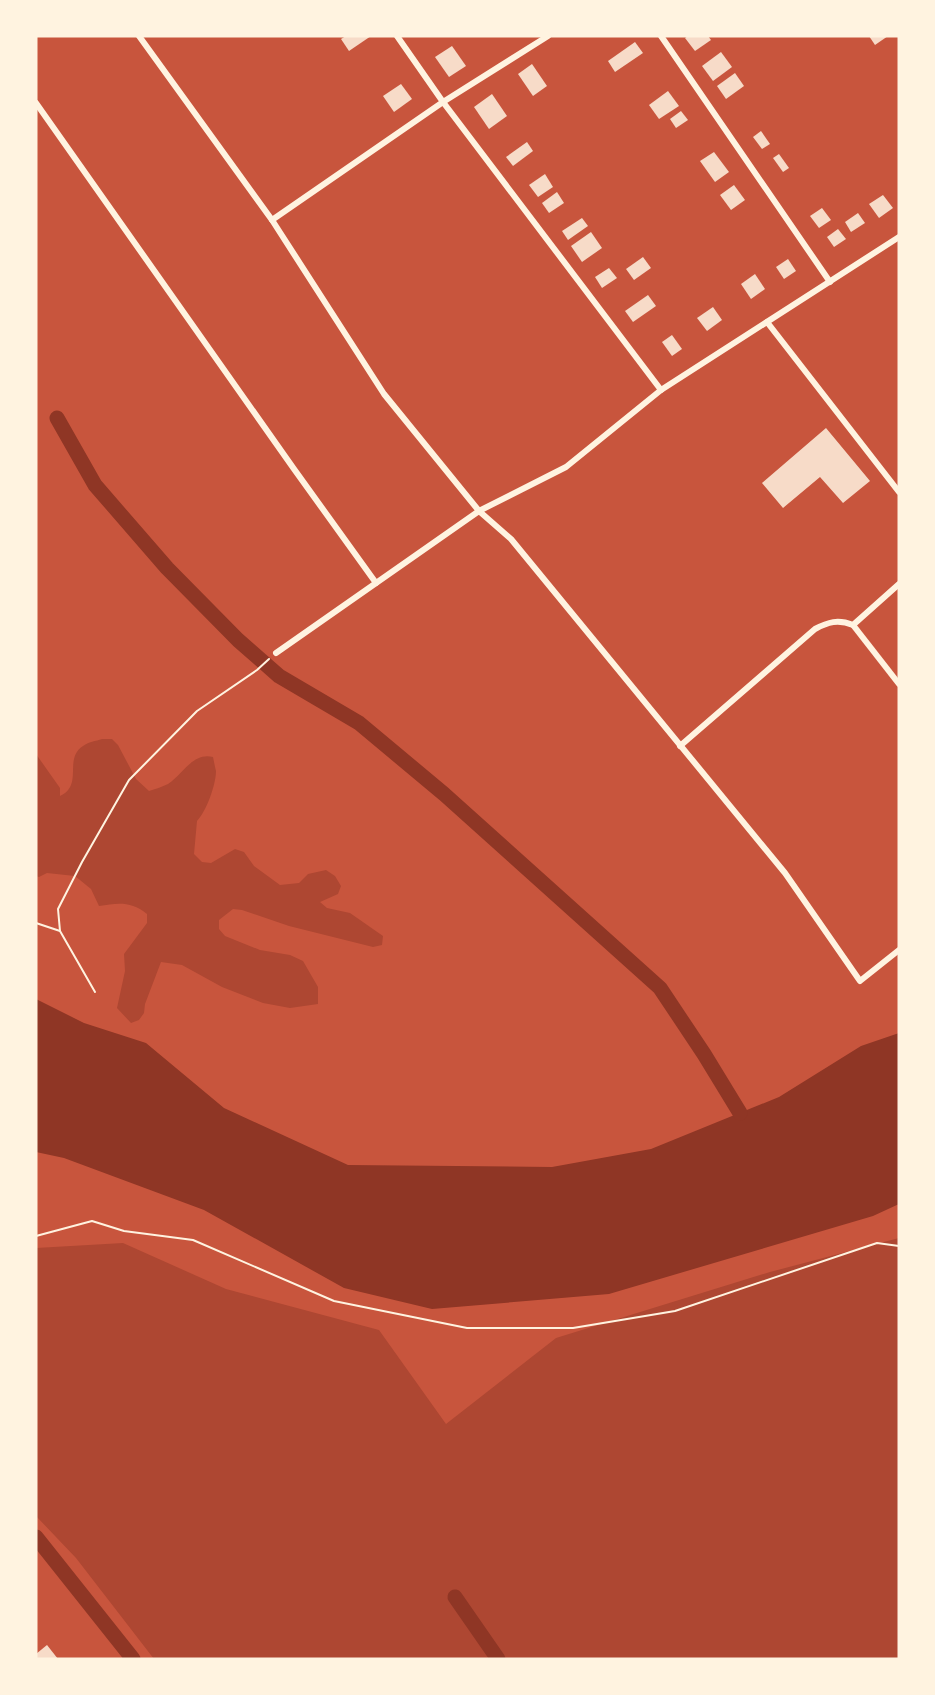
<svg xmlns="http://www.w3.org/2000/svg" width="935" height="1695" viewBox="0 0 935 1695" font-family="'DM Sans',sans-serif">
  <style>
    .green { fill: #ae4732 }
    .water { fill: #8f3625 }
    .lines { fill: none; stroke-linecap: round; stroke-linejoin: round }
    .canal { stroke: #8f3625; stroke-width: 15 }
    .building { fill: #f7dbc8 }
    .path { stroke: #fff3e0; stroke-width: 2 }
    .minor { stroke: #fff3e0; stroke-width: 6 }
  </style>
  <rect width="100%" height="100%" fill="#c8553d"/>
  <!-- green -->
  <g class="green">
    <path d="M102,739H112L118,745L136,779L149,791C155,789 162,787 168,784C183,774 193,752 213,757C214,762 215,767 216,771C216,785 206,812 197,821L194,854L202,862L211,863L235,849L244,852L254,866L280,885L299,883L308,874L326,870L335,876L341,886L338,894L320,902L327,908L350,913L383,936L382,945L373,947L289,926L242,910L233,909L219,920V929L225,936L260,950L290,955L303,961L318,987V1004L290,1008L263,1003L222,987L182,965L161,962L145,1004L144,1013L139,1020L131,1023L117,1008L125,971L124,954L147,923V914C131,901 118,903 99,906L91,889L75,876L47,873L39,877L36,876V754L60,788V796C84,785 63,759 83,746C88,742 96,741 102,739Z"/>
    <path d="M899,1238V1659H154L76,1558L36,1516V1248L123,1243L226,1289L379,1330L446,1424L556,1338L770,1272Z"/>
  </g>
  <!-- water -->
  <path class="water" d="M36,999L84,1023L146,1043L224,1108L348,1165L552,1167L651,1149L779,1097L861,1046L899,1033V1204L873,1216L609,1294L432,1309L344,1288L204,1210L64,1158L36,1152Z"/>
  <g class="lines">
    <!-- canal -->
    <g class="canal">
      <path d="M57,418L95,485L167,568L238,640L279,676L359,723L444,794L660,988L704,1054L740,1113"/>
      <path d="M36,1537L133,1659"/>
      <path d="M455,1597L498,1659"/>
    </g>
  </g>
  <!-- building -->
  <g class="building">
    <path d="M346,36H371L349,51L341,39Z"/>
    <path d="M688,36H708L711,40L695,51L685,38Z"/>
    <path d="M869,36H888L875,45Z"/>
    <path d="M635,42L643,53L615,72L608,61Z"/>
    <path d="M452,46L466,66L449,77L435,57Z"/>
    <path d="M721,52L732,67L713,81L702,66Z"/>
    <path d="M532,64L547,86L533,96L518,74Z"/>
    <path d="M735,73L744,86L726,99L717,86Z"/>
    <path d="M401,84L412,99L394,112L383,96Z"/>
    <path d="M668,91L679,106L659,119L649,105Z"/>
    <path d="M492,94L507,116L489,129L474,107Z"/>
    <path d="M681,111L688,120L676,128L670,119Z"/>
    <path d="M761,131L770,144L762,149L753,137Z"/>
    <path d="M527,142L533,151L513,166L506,157Z"/>
    <path d="M714,152L729,172L715,182L700,161Z"/>
    <path d="M779,154L789,168L783,172L773,158Z"/>
    <path d="M545,174L553,187L538,197L529,185Z"/>
    <path d="M734,185L745,200L731,210L720,195Z"/>
    <path d="M557,192L564,203L549,213L542,203Z"/>
    <path d="M883,195L893,208L879,218L869,204Z"/>
    <path d="M822,208L831,220L819,228L810,216Z"/>
    <path d="M858,213L865,223L851,232L845,222Z"/>
    <path d="M582,218L588,226L568,240L562,231Z"/>
    <path d="M838,229L846,239L834,247L827,237Z"/>
    <path d="M591,232L602,248L582,262L571,246Z"/>
    <path d="M643,257L651,268L634,280L626,269Z"/>
    <path d="M788,259L796,271L784,279L776,267Z"/>
    <path d="M609,268L617,278L602,288L595,277Z"/>
    <path d="M755,274L765,289L751,299L741,284Z"/>
    <path d="M648,295L656,306L633,322L625,311Z"/>
    <path d="M713,307L722,320L707,331L697,318Z"/>
    <path d="M672,335L682,349L672,356L662,342Z"/>
    <path d="M826,428L870,481L843,503L820,477L783,508L762,483Z"/>
    <path d="M47,1645L58,1659H36V1654Z"/>
  </g>
  <g class="lines">
    <!-- path -->
    <g class="path">
      <path d="M36,923L60,931"/>
      <path d="M95,992L60,931L58,909L82,862L129,780L197,711L257,670L269,659"/>
      <path d="M36,1236L92,1221L124,1231L193,1240L334,1301L467,1328H573L675,1311L877,1243L899,1246"/>
    </g>
    <!-- minor -->
    <g class="minor">
      <path d="M139,36L272,220L384,394L479,511L511,539L785,873L860,981L899,950"/>
      <path d="M397,36L443,102L661,390"/>
      <path d="M661,36L830,282"/>
      <path d="M36,103L294,469L376,583"/>
      <path d="M272,220L443,102L548,36"/>
      <path d="M767,322L899,492"/>
      <path d="M853,625L899,684"/>
      <path d="M276,653L479,511L566,467L661,390L899,237"/>
      <path d="M680,746L815,629C828,622 838,619 853,625L899,584"/>
    </g>
  </g>
  <!-- border -->
  <rect width="935" height="1695" fill="none" stroke="#fff3e0" stroke-width="75"/>
</svg>
